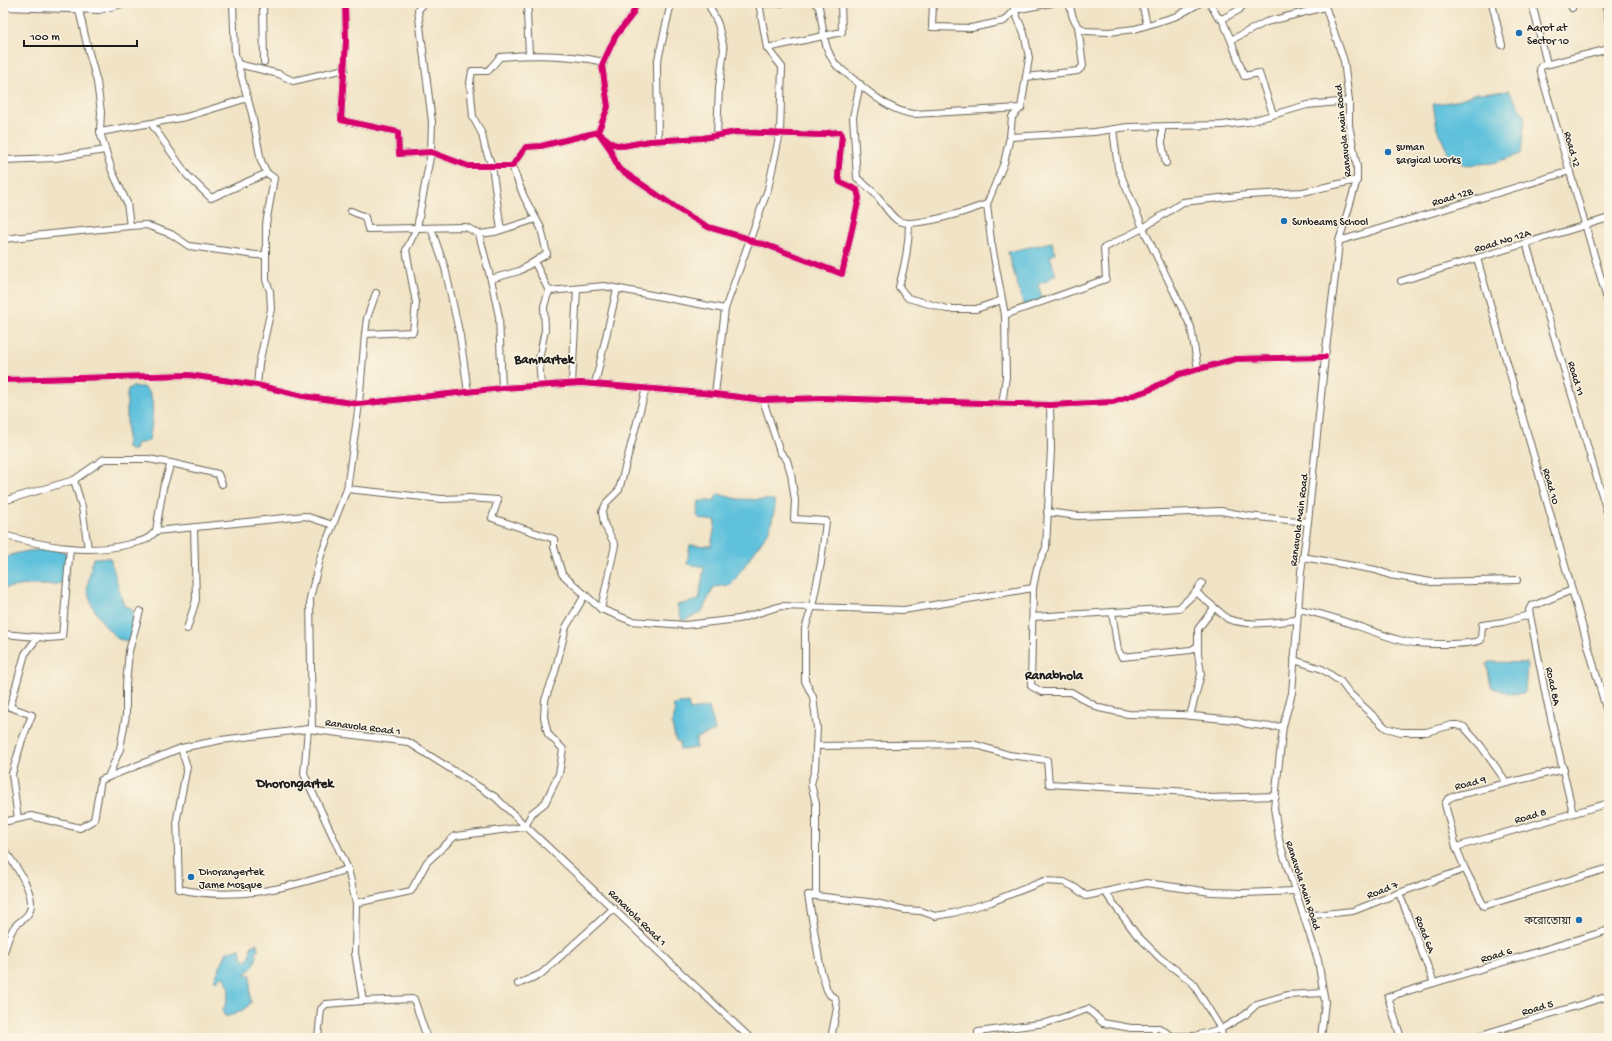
<svg xmlns="http://www.w3.org/2000/svg" width="1612" height="1041" viewBox="0 0 1612 1041" font-family="'Gochi Hand','Noto Sans Bengali',sans-serif">
  <style>
    .water { fill: #5ec1dc; stroke: #3d6e7c }
    .lines { fill: none; stroke-linecap: round; stroke-linejoin: round }
    .minor-casing { stroke: #676257; stroke-width: 8 }
    .minor { stroke: #fff; stroke-width: 6 }
    .cycleway-casing { stroke: #fcf5e5; stroke-width: 8 }
    .cycleway { stroke: #d6006c; stroke-width: 6 }
    .poi-dot { fill: #1f6fb2; stroke: #fcf5e5; stroke-width: 1.5 }
    .labels { text-anchor: middle; stroke-width: 3; stroke-linejoin: round; paint-order: stroke }
    .poi-label { font-size: 11px; fill: #1c1c1c; stroke: #fcf5e5; text-anchor: start }
    .street-label { font-size: 11px; fill: #1c1c1c; stroke: #fcf5e5 }
    .quarter-label { font-size: 13px; font-weight: bold; fill: #1c1c1c; stroke: #fcf5e5 }
  </style>
  <rect width="100%" height="100%" fill="#fcf5e5"/>
  <filter id="ink" filterUnits="userSpaceOnUse"><feTurbulence type="fractalNoise" baseFrequency=".025" numOctaves="2"/><feDisplacementMap in="SourceGraphic" scale="8" xChannelSelector="R" yChannelSelector="G"/><feConvolveMatrix kernelMatrix="1 2 1 2 8 2 1 2 1" color-interpolation-filters="sRGB"/></filter>
  <filter id="wash" filterUnits="userSpaceOnUse"><feTurbulence type="fractalNoise" baseFrequency=".012" numOctaves="4" result="noise"/><feDisplacementMap in="SourceGraphic" scale="16" xChannelSelector="R" yChannelSelector="G"/><feGaussianBlur stdDeviation="0.9" result="paint"/><feColorMatrix in="noise" values="0 0 0 0 0 0 0 0 0 0 0 0 0 0 0 0 0 1.4 0 .05"/><feComposite in="paint" operator="in"/></filter>
  <g filter="url(#wash)">
    <rect width="100%" height="100%" fill="#f1e3c5"/>
    <!-- water -->
    <g class="water">
      <path d="M1509,91L1525,117L1521,154L1493,163L1464,165L1448,153L1437,128L1433,104L1452,102L1477,93Z"/>
      <path d="M1052,242L1055,253L1050,256L1056,275L1051,276L1050,280L1038,284L1043,301L1024,307L1008,252Z"/>
      <path d="M132,387C136,387 141,386 145,388C158,397 151,428 149,441L141,443H137L135,450H129L127,447V394L128,389Z"/>
      <path d="M718,494L737,499L774,500L775,507L770,529L731,585L714,587L701,613L682,621L677,605L699,600L704,567L687,564L690,545L711,546L716,521L700,519L697,515L699,501H714Z"/>
      <path d="M56,549L66,553L68,564L67,581L54,585H27L3,588V559C18,550 39,550 56,549Z"/>
      <path d="M93,558H110L124,606L132,608L134,627L129,641L118,639L105,626L92,606L87,588Z"/>
      <path d="M1490,662L1527,663L1525,693L1511,694L1491,687L1487,664Z"/>
      <path d="M688,703L690,710L709,707L715,731L696,738V748L680,750V742L676,741L672,725L675,713L673,705Z"/>
      <path d="M257,943V946L260,949L256,951C259,960 252,969 245,974L251,975C250,979 250,999 251,1002C247,1009 232,1017 225,1016L222,1011C229,1000 232,985 223,976L219,978V980H214L227,952L240,948L243,958L247,962L248,958L250,956L251,946L253,947V945Z"/>
    </g>
  </g>
  <g filter="url(#ink)">
    <g class="lines">
      <!-- minor casing -->
      <g class="minor-casing">
        <g id="minor">
          <path d="M233,3L235,54L252,114L261,161L267,173L274,178L266,224V280L270,291L271,309L259,364L257,385"/>
          <path d="M263,3L264,62"/>
          <path d="M345,3L346,41L341,120L398,132L399,154L431,152L468,166H512L526,147L541,146L598,132L610,149L618,168L681,211L708,227L746,238L756,243L764,244L842,274L859,198L857,190L840,182L838,176L842,135L840,132L826,133L821,135L736,132L703,138L650,141L623,146L613,144L598,132L608,107L602,65L615,37L632,15L637,3"/>
          <path d="M425,3L418,10L432,122L431,152L417,228L466,227L479,234L493,288L499,317L502,388"/>
          <path d="M708,3L718,24L724,49L719,88L717,135"/>
          <path d="M815,3L819,7C824,29 822,47 837,66C859,82 886,112 914,114L1021,108"/>
          <path d="M933,3L932,27L971,28L1004,21L1014,10L1052,3"/>
          <path d="M1069,3L1073,18L1078,26L1085,31L1109,32L1135,29L1177,16L1200,3"/>
          <path d="M1142,3L1147,25"/>
          <path d="M1210,3L1217,16L1222,19"/>
          <path d="M1492,3L1502,45"/>
          <path d="M1532,3L1547,64"/>
          <path d="M1570,3L1572,8"/>
          <path d="M1605,3L1609,22"/>
          <path d="M760,4L782,3"/>
          <path d="M3,7L99,10L126,3"/>
          <path d="M79,10L88,49L97,82L101,112L100,132L112,171L127,203L130,226L146,225L171,234L189,246L256,255H266"/>
          <path d="M1231,40L1222,19L1239,10L1243,5L1242,3"/>
          <path d="M767,48L842,32L841,3"/>
          <path d="M1609,49L1541,66L1540,70L1609,306"/>
          <path d="M529,54L527,14L530,3"/>
          <path d="M238,64L279,74L293,81L345,69"/>
          <path d="M1026,77L1078,71L1083,66L1078,26"/>
          <path d="M860,84L853,117L857,178C864,184 872,190 878,197C884,205 889,214 897,220C911,230 971,210 987,204"/>
          <path d="M1273,114L1259,73L1244,76L1231,40L1266,22L1325,7"/>
          <path d="M153,126L187,175L211,198L267,173"/>
          <path d="M1162,127V143L1166,163"/>
          <path d="M1113,129L1118,168L1143,228L1191,327L1198,369"/>
          <path d="M100,132L186,117L248,98"/>
          <path d="M1010,137L1094,132L1128,127L1222,125L1248,122L1307,105L1349,101"/>
          <path d="M658,141L657,64L671,3"/>
          <path d="M3,160L55,158L105,150"/>
          <path d="M909,223C909,246 905,264 899,287L908,298L947,309H976L1002,300"/>
          <path d="M431,228L445,268L460,336L468,392"/>
          <path d="M501,230L492,166L485,148L482,134L473,117L470,83L472,71H488L500,57C535,54 569,54 604,62"/>
          <path d="M479,234L495,232L536,219"/>
          <path d="M3,239L130,226"/>
          <path d="M1339,241L1570,171"/>
          <path d="M1526,243L1609,518"/>
          <path d="M1477,258L1609,719"/>
          <path d="M536,265L549,291L604,286L725,309"/>
          <path d="M491,279L519,271L547,254L541,228L524,197L512,166"/>
          <path d="M1401,281L1609,218"/>
          <path d="M1005,315L1106,279L1104,248L1143,228L1183,202L1247,195L1303,192L1357,180"/>
          <path d="M365,334L367,318L376,293"/>
          <path d="M3,380L189,375L257,385L303,396L359,404L502,388L581,383L715,394L763,400L823,398L1050,405L1113,402L1149,390L1180,374L1236,359L1325,357"/>
          <path d="M572,383L577,289"/>
          <path d="M595,384L617,289"/>
          <path d="M541,385L539,359L545,330L544,306L549,291"/>
          <path d="M715,394L725,309L768,189L780,133L782,67L767,48L759,3"/>
          <path d="M763,400L780,452L787,460L791,474L795,501L794,519L826,521L821,563L812,607L805,629V681L813,697L817,728L815,769L811,784L816,804V896L808,895L821,971L827,990L830,995L835,998L837,1008L831,1038"/>
          <path d="M1002,404L1006,377L1005,315L991,241L987,204L1004,163L1010,137L1012,117L1021,108L1029,58L1024,33L1014,10V3"/>
          <path d="M1050,405L1051,449L1046,548L1037,568L1033,588L1031,686L1042,692H1071L1099,708L1128,714L1182,715L1235,720L1247,724L1271,727L1283,726"/>
          <path d="M171,463L218,474L222,484"/>
          <path d="M74,480L82,507L88,549"/>
          <path d="M347,489L442,499L469,498L498,500L492,518L554,539V547L562,574L601,609L631,621L685,625L739,619L781,606L904,610L1033,588"/>
          <path d="M3,501L74,480L104,459H148L171,463L163,488L156,531"/>
          <path d="M1047,512L1078,516L1221,511L1248,516L1308,522"/>
          <path d="M3,535C44,546 88,555 130,544C142,541 147,541 156,531L305,516L333,525"/>
          <path d="M1303,557L1376,570L1390,575L1431,582L1517,580"/>
          <path d="M1572,590L1535,605L1531,606L1529,610L1546,697L1573,813"/>
          <path d="M1196,592L1228,619C1251,627 1273,622 1297,620"/>
          <path d="M601,609L615,545L604,524L602,512L607,502L619,490L646,388"/>
          <path d="M1298,609C1333,615 1365,630 1399,640C1413,644 1429,644 1445,644C1456,644 1471,644 1481,640L1482,625L1503,622L1529,615"/>
          <path d="M1112,612L1118,650L1122,657L1191,650L1198,646"/>
          <path d="M1033,617L1179,608L1195,593L1202,583"/>
          <path d="M187,629L196,600L194,528"/>
          <path d="M3,634L48,638L62,637L70,548"/>
          <path d="M1294,660L1322,669L1341,682L1349,693L1386,728L1401,732H1426L1452,725H1457L1464,727L1481,746L1507,783"/>
          <path d="M1190,716L1201,674L1198,653V629L1214,608"/>
          <path d="M308,729L304,774L348,869L356,903L355,953L363,1001L414,999L427,1038"/>
          <path d="M312,729L310,598L321,555L347,489L359,404L365,334L413,332L416,303L406,250L417,228L368,229L365,217L351,211"/>
          <path d="M816,746L973,744L1009,755L1047,760L1049,784L1190,792L1210,798L1276,796"/>
          <path d="M181,748L187,767L177,818L179,889C238,902 292,887 348,869"/>
          <path d="M1564,769L1454,796L1448,799L1445,804L1456,847L1465,869L1484,906L1609,868"/>
          <path d="M108,777L120,749L126,715V685L129,651L140,611"/>
          <path d="M18,819L12,774L22,740L32,715L10,707L25,654L38,637"/>
          <path d="M3,822L31,816L80,828L94,820L101,780L181,748L221,740L308,729L408,742L495,797L750,1038"/>
          <path d="M1456,847L1609,803"/>
          <path d="M3,848C13,862 40,897 28,914C24,920 16,923 13,929C8,937 6,947 3,955"/>
          <path d="M1105,892L1136,934L1160,958L1192,982L1221,1029L1222,1038"/>
          <path d="M1399,893L1434,983"/>
          <path d="M816,896L876,903L905,910L921,911L935,916L953,913L991,902L1044,881L1064,882L1074,887L1086,896L1146,883L1211,892L1244,893L1295,891"/>
          <path d="M356,903L411,891L427,862L455,836L525,827L532,813L545,803L559,774L563,749L548,734L544,717L545,700L555,672L566,627L585,595"/>
          <path d="M1304,916L1353,911L1399,893L1465,869"/>
          <path d="M518,984L541,974L614,908"/>
          <path d="M318,1038L321,1009L326,1004L363,1001"/>
          <path d="M978,1038V1032L1046,1023L1088,1009L1103,1023L1131,1028H1159L1172,1036H1195L1221,1029L1245,1015L1257,1004L1287,995L1323,993"/>
          <path d="M1321,1038L1325,1002L1318,960L1280,844L1274,808L1283,726L1292,693L1301,572L1308,522L1325,357L1337,261L1339,241L1357,180V167L1349,125V101L1344,61L1324,3"/>
          <path d="M1401,1038L1388,997L1609,930"/>
          <path d="M1471,1038L1609,996"/>
        </g>
      </g>
      <!-- minor -->
      <use href="#minor" class="minor"/>
      <!-- cycleway casing -->
      <g class="cycleway-casing">
        <g id="cycleway">
          <path d="M345,3L346,41L341,120L398,132L399,154L431,152L468,166H512L526,147L541,146L598,132L610,149L618,168L681,211L708,227L746,238L756,243L764,244L842,274L859,198L857,190L840,182L838,176L842,135L840,132L826,133L821,135L736,132L703,138L650,141L623,146L613,144L598,132L608,107L602,65L615,37L632,15L637,3"/>
          <path d="M3,380L189,375L257,385L303,396L359,404L502,388L581,383L715,394L763,400L823,398L1050,405L1113,402L1149,390L1180,374L1236,359L1325,357"/>
        </g>
      </g>
      <!-- cycleway -->
      <use href="#cycleway" class="cycleway"/>
    </g>
  </g>
  <!-- markers -->
  <g class="poi-dot">
    <circle cx="1519" cy="33" r="4"/>
    <circle cx="1388" cy="152" r="4"/>
    <circle cx="1284" cy="221" r="4"/>
    <circle cx="191" cy="877" r="4"/>
    <circle cx="1579" cy="920" r="4"/>
  </g>
  <g class="labels">
    <!-- poi labels -->
    <g class="poi-label">
      <text x="1527" y="31">Aarot at<tspan x="1527" dy="13">Sector 10</tspan></text>
      <text x="1396" y="150">suman<tspan x="1396" dy="13">sargical works</tspan></text>
      <text x="1292" y="225">Sunbeams School</text>
      <text x="199" y="875">Dhorangertek<tspan x="199" dy="13">Jame Mosque</tspan></text>
      <text x="1571" y="924" text-anchor="end">করোতোয়া</text>
    </g>
    <!-- street labels -->
    <g class="street-label">
      <text transform="translate(1342 131) rotate(-96)" y="4">Ranavola Main Road</text>
      <text transform="translate(1573 149) rotate(74)" y="4">Road 12</text>
      <text transform="translate(1452 196) rotate(-17)" y="4">Road 12B</text>
      <text transform="translate(1502 240) rotate(-17)" y="4">Road No 12A</text>
      <text transform="translate(1577 378) rotate(73)" y="4">Road 11</text>
      <text transform="translate(1552 486) rotate(74)" y="4">Road 10</text>
      <text transform="translate(1298 520) rotate(-83)" y="4">Ranavola Main Road</text>
      <text transform="translate(1554 686) rotate(78)" y="4">Road 8A</text>
      <text transform="translate(363 726) rotate(7)" y="4">Ranavola Road 1</text>
      <text transform="translate(1470 782) rotate(-14)" y="4">Road 9</text>
      <text transform="translate(1530 815) rotate(-16)" y="4">Road 8</text>
      <text transform="translate(1304 885) rotate(72)" y="4">Ranavola Main Road</text>
      <text transform="translate(1382 889) rotate(-21)" y="4">Road 7</text>
      <text transform="translate(638 917) rotate(44)" y="4">Ranavola Road 1</text>
      <text transform="translate(1426 934) rotate(69)" y="4">Road 6A</text>
      <text transform="translate(1496 954) rotate(-17)" y="4">Road 6</text>
      <text transform="translate(1537 1007) rotate(-17)" y="4">Road 5</text>
    </g>
    <!-- quarter labels -->
    <g class="quarter-label">
      <text x="544" y="363">Bamnartek</text>
      <text x="1054" y="679">Ranabhola</text>
      <text x="295" y="787">Dhorongartek</text>
    </g>
  </g>
  <!-- margin -->
  <rect width="1612" height="1041" fill="none" stroke="#fcf5e5" stroke-width="16"/>
  <!-- scale -->
  <path d="M24 40v6h113v-6" fill="none" stroke="#1c1c1c" stroke-width="2"/>
  <text x="30" y="40" font-size="12" fill="#1c1c1c" stroke="#fcf5e5" stroke-width="3" paint-order="stroke">100 m</text>
</svg>
